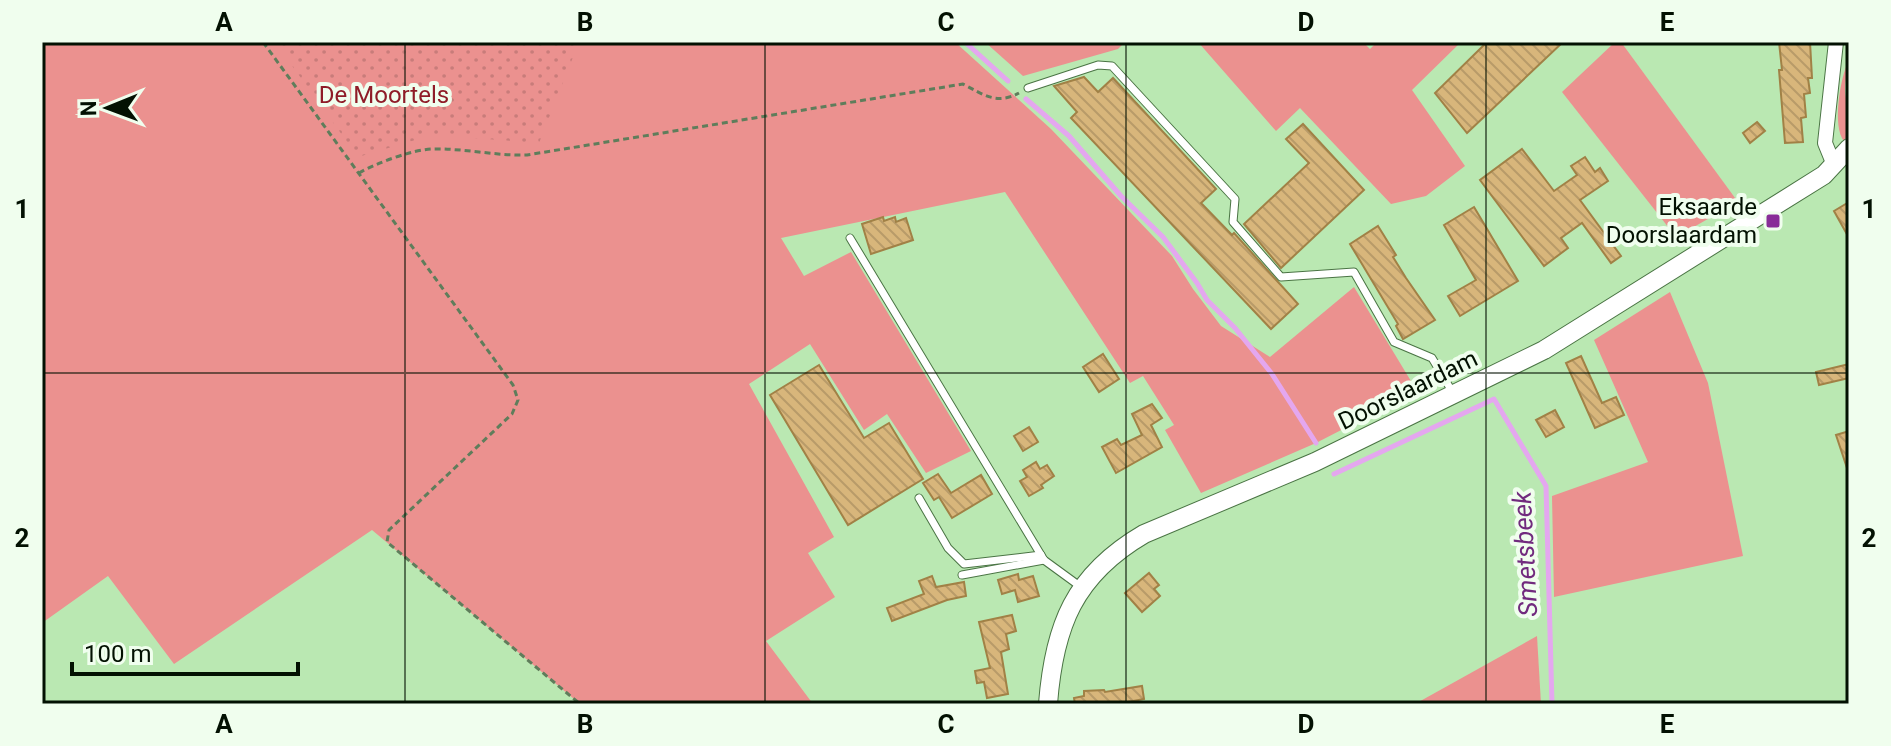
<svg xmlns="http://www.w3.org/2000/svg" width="1891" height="746" viewBox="0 0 1891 746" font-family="Roboto,sans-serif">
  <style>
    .grass { fill: #eb918f }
    .park { fill: url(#park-dots) }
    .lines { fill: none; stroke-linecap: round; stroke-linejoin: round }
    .stream { stroke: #e4a7ef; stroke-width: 5 }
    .building { fill: url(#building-back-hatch); stroke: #a18146; stroke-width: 2 }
    .service-casing { stroke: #4a7444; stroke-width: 9 }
    .minor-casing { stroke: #4a7444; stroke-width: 16 }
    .tertiary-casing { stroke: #4a7444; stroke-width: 20 }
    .path { stroke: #5f7d5b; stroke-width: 3; stroke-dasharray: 6 4; stroke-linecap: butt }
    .service { stroke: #fff; stroke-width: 7 }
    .minor { stroke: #fff; stroke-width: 14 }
    .tertiary { stroke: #fff; stroke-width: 18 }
    .grid { fill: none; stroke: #031102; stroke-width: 2; stroke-opacity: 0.55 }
    .poi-dot { fill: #882d98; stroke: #f0feee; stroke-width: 3 }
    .labels { text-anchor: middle; stroke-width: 8; stroke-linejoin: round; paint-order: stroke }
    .park-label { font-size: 24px; fill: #8f1c28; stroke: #f0feee }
    .poi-label { font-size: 24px; fill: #031102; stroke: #f0feee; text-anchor: end }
    .street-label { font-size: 24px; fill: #031102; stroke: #f0feee }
    .water-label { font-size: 26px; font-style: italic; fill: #712a7e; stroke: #f0feee }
    .neatline { fill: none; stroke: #031102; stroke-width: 3 }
    .grid-label { font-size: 26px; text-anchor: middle; font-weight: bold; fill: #031102 }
  </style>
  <defs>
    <pattern id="park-dots" width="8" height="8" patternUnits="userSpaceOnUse" patternTransform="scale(2)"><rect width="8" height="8" fill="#eb918f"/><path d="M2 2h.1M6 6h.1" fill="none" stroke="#c87c7a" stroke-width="1.8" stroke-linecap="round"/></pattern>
    <pattern id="building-back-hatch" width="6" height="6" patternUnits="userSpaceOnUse" patternTransform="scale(2)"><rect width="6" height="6" fill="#d8b67b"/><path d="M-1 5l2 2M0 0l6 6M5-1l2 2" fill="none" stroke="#b89b69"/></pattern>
  </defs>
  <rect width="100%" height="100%" fill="#bae8b2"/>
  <!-- grass -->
  <g class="grass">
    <path d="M42,42H955L1051,129L1172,256L1193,289L1221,326L1270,357L1354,287L1417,391L1316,443L1201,493L1165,430L1174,425L1143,376L1130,383L1005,192L781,238L804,276L851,252L971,451L926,473L887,414L864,430L810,344L749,384L834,537L808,553L835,597L766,641L813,704H580L372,530L174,664L108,576L42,623Z"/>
    <path d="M985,42H1125L1118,49L1023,76Z"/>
    <path d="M1198,42H1363L1370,49L1377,42H1461L1412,90L1465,166L1426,196L1391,204L1300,108L1276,131Z"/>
    <path d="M1615,42H1621L1738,202L1676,237L1562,92Z"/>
    <path d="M1849,60C1849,70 1845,78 1845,88C1845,105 1856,125 1844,141C1832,127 1840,77 1849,60Z"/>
    <path d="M1670,292L1708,383L1743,556L1554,597L1552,496L1648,462L1594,340Z"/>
    <path d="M1537,636L1541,704H1415Z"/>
  </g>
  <!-- park -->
  <path class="park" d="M275,42H579L539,143L432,135L358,157Z"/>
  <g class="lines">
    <!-- stream -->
    <g class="stream">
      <path d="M965,42L1008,81"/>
      <path d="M1026,99L1069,136L1121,196L1163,237L1197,283L1207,300L1235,328L1272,374L1316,443"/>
      <path d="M1334,474L1494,399L1546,486L1552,704"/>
    </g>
  </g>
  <!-- building -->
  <g class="building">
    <path d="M1487,42H1563L1467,133L1435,93Z"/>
    <path d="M1779,42H1810L1812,78H1808L1810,93L1804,94L1806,117L1801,118L1803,142L1785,143L1779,70H1782Z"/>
    <path d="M1084,77L1098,92L1113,78L1216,189L1201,203L1232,235L1234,233L1298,304L1271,329L1071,118L1077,112L1054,86Z"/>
    <path d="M1757,122L1765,131L1750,143L1743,133Z"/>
    <path d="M1303,124L1364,190L1281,268L1244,224L1309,163L1286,139Z"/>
    <path d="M1522,149L1554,191L1577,175L1571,166L1585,157L1595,172L1600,168L1608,181L1580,200L1621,256L1611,263L1582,223L1561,238L1568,248L1544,266L1480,180Z"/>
    <path d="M1849,202V238L1834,211Z"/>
    <path d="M1474,207L1518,281L1460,316L1448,296L1476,280L1444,225Z"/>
    <path d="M883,217L884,221L895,217L896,222L906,218L913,240L871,254L862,224Z"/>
    <path d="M1378,226L1396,255L1393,257L1406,278L1435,320L1403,339L1396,326L1398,324L1350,244Z"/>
    <path d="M1103,354L1119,379L1099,392L1083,367Z"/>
    <path d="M1581,356L1602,403L1616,397L1624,415L1595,428L1566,363Z"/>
    <path d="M1849,364V378L1819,385L1816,372Z"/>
    <path d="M819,365L864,438L889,423L923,479L848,525L770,395Z"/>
    <path d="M1152,404L1162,418L1151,425L1162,447L1116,473L1102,447L1117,439L1121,445L1142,435L1132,414Z"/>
    <path d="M1555,410L1564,427L1546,437L1536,420Z"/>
    <path d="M1029,427L1038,442L1023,451L1014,436Z"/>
    <path d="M1849,431V468H1847L1836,435Z"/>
    <path d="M1036,462L1040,469L1047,465L1054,476L1041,485L1043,488L1029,496L1020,481L1027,477L1023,470Z"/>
    <path d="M938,474L951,493L981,475L992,494L952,518L939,497L934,500L923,483Z"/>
    <path d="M1149,573L1159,585L1154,589L1160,596L1142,612L1125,593Z"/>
    <path d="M1018,574L1019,580L1033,576L1039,596L1018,602L1015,590L1002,594L998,580Z"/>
    <path d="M932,576L936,587L964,582L966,596L947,600L892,621L887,608L924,594L919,581Z"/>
    <path d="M1012,615L1016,631L1006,634L1009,649L1001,652L1008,694L987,698L984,682L977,683L975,671L990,668L979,622Z"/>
    <path d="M1142,686L1144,699L1117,704H1075L1074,698L1084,696V691L1104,690L1105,692Z"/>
  </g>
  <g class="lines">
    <!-- service casing -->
    <g class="service-casing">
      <g id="service">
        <path d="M1028,88L1098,65L1112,66L1235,199L1233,222L1281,277L1354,272L1394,342L1432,358L1453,393"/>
        <path d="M850,238L1044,560L1081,587"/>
        <path d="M919,498L948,548L964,564L1041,555"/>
        <path d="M962,575L1044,560"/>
      </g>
    </g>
    <!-- minor casing -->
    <g class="minor-casing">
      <path id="minor" d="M1834,165L1825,143L1836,42"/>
    </g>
    <!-- tertiary casing -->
    <g class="tertiary-casing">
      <path id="tertiary" d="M1048,704C1054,626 1074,575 1144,534L1315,462L1544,350L1824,175L1849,148"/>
    </g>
    <!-- path -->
    <g class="path">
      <path d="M263,42L513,385L518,400L512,414L389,530L387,542L580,704"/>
      <path d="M359,173C376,163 412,150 431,149C463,148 495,156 527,155L963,84C984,95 997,105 1019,93"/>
    </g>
    <!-- service -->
    <use href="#service" class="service"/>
    <!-- minor -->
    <use href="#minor" class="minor"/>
    <!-- tertiary -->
    <use href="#tertiary" class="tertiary"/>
  </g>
  <!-- grid -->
  <path class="grid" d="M405,42V704M765,42V704M1126,42V704M1486,42V704M42,373H1849"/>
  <!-- markers -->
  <rect class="poi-dot" x="1765" y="213" width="16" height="16" rx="4"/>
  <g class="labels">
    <!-- park labels -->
    <g class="park-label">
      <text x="384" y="103">De Moortels</text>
    </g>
    <!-- poi labels -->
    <g class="poi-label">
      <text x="1757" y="215">Eksaarde<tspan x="1757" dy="28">Doorslaardam</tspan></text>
    </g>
    <!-- street labels -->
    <g class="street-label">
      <text transform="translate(1408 390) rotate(-26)" y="8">Doorslaardam</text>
    </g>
    <!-- water labels -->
    <g class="water-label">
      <text transform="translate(1525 554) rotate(-93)" y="9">Smetsbeek</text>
    </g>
  </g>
  <!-- border -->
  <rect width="1891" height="746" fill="none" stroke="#f0feee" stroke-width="88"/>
  <!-- north arrow -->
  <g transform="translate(108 108) rotate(269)" stroke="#f0feee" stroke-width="6" paint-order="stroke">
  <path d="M0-6L14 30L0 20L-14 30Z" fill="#031102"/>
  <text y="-12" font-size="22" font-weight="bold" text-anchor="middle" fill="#031102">N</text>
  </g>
  <!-- scale -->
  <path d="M72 662v12h226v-12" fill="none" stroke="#031102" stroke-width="4"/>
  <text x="84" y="662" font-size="24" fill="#031102" stroke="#f0feee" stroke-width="6" paint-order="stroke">100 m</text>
  <rect x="44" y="44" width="1803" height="658" class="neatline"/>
  <g class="grid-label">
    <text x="224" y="31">A</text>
    <text x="585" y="31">B</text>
    <text x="946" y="31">C</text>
    <text x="1306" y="31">D</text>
    <text x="1667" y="31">E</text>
    <text x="22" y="218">1</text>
    <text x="1869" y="218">1</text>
    <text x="22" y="547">2</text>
    <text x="1869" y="547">2</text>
    <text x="224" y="733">A</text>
    <text x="585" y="733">B</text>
    <text x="946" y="733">C</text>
    <text x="1306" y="733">D</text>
    <text x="1667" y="733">E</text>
  </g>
</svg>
